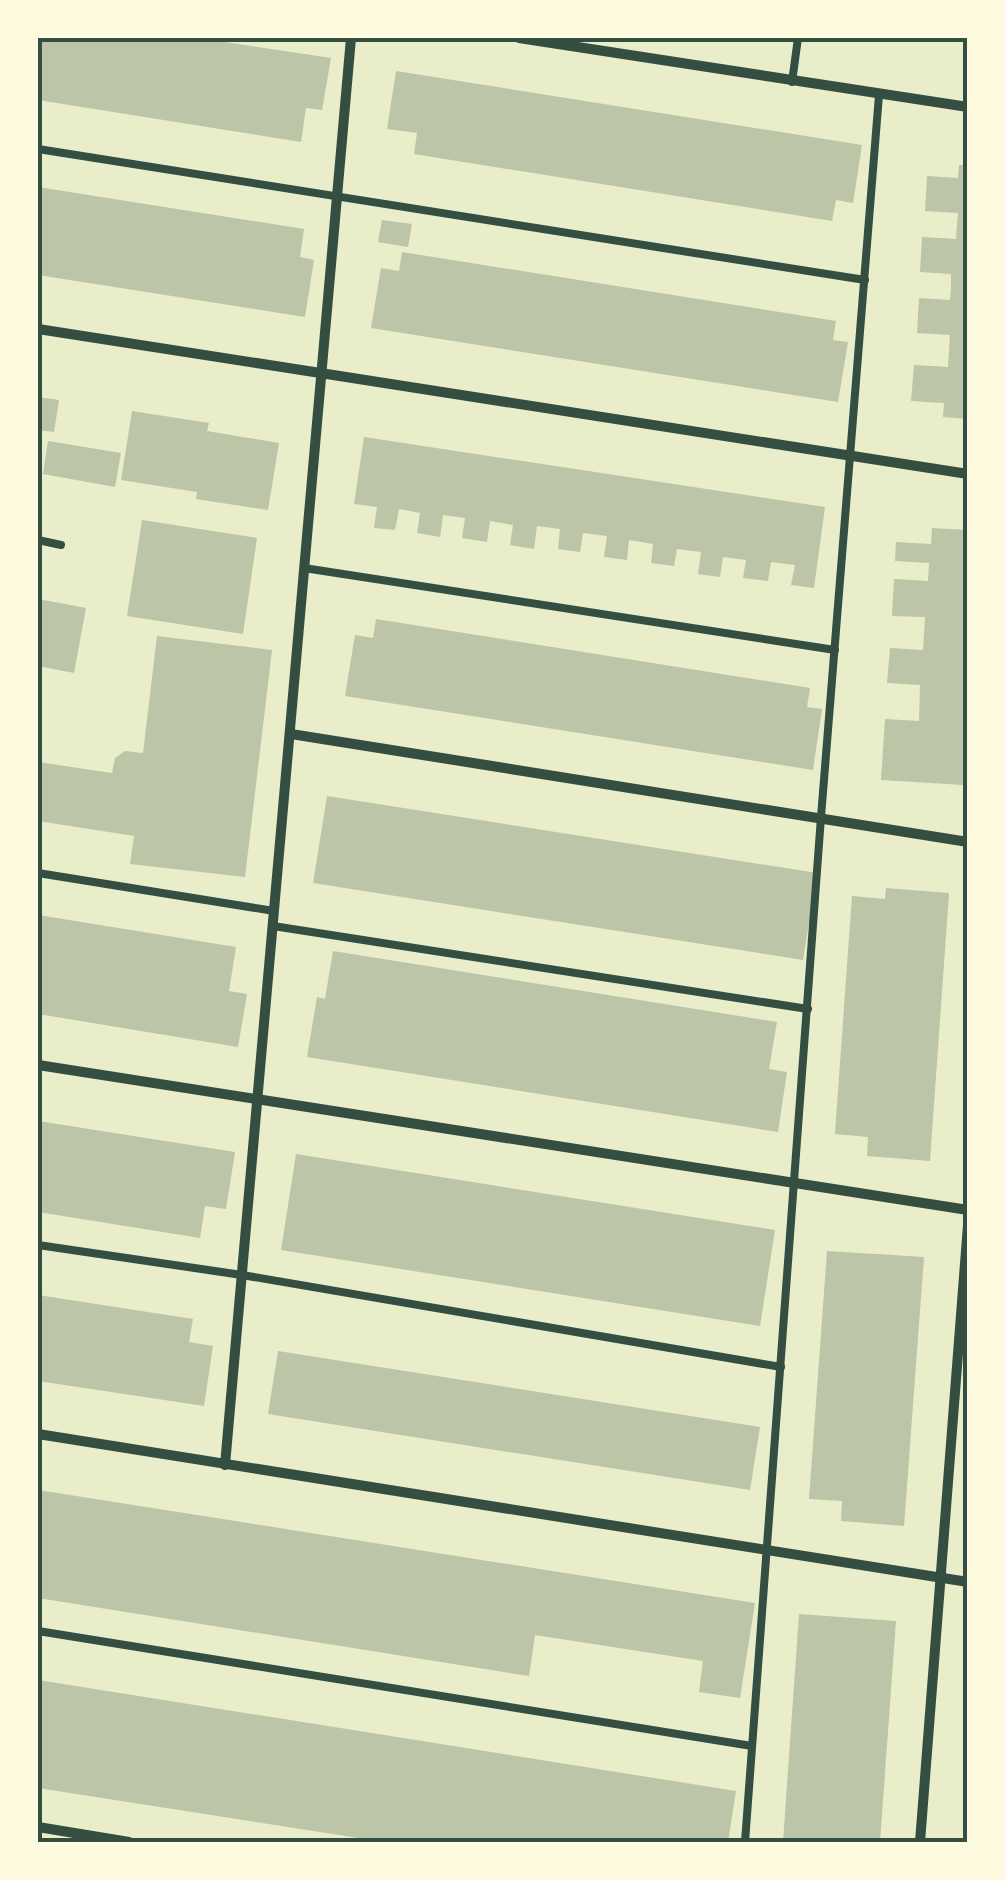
<svg xmlns="http://www.w3.org/2000/svg" width="1005" height="1880" viewBox="0 0 1005 1880" font-family="Helvetica,sans-serif">
  <style>
    .building { fill: #bcc5a7 }
    .lines { fill: none; stroke-linecap: round; stroke-linejoin: round }
    .service { stroke: #344e41; stroke-width: 8 }
    .minor { stroke: #344e41; stroke-width: 10 }
    .neatline { fill: none; stroke: #344e41; stroke-width: 4 }
  </style>
  <rect width="100%" height="100%" fill="#e9edc9"/>
  <!-- building -->
  <g class="building">
    <path d="M38,38H198L331,58L322,110L306,108L301,142L38,100Z"/>
    <path d="M396,71L862,145L853,203L836,200L832,221L414,154L417,133L387,129Z"/>
    <path d="M959,165H968V419L943,417L944,403L911,401L914,365L948,367L950,335L917,333L919,298L950,300L951,288V274L920,272L922,237L956,239L958,213L925,211L927,176L958,178Z"/>
    <path d="M38,187L304,229L300,257L314,260L305,317L38,275Z"/>
    <path d="M382,220L412,224L408,247L378,242Z"/>
    <path d="M402,252L836,321L833,340L848,342L838,402L371,328L381,268L399,271Z"/>
    <path d="M38,397L59,400L54,432L38,430Z"/>
    <path d="M132,411L209,423L207,431L279,443L268,510L196,499L197,492L121,480Z"/>
    <path d="M364,437L825,507L814,588L791,585L795,565L771,562L768,581L743,578L746,560L723,557L720,577L698,574L701,552L677,549L674,566L651,563L653,544L629,540L627,560L604,557L607,536L583,533L580,552L558,549L560,529L537,526L534,549L510,545L513,525L490,521L487,542L462,538L465,518L443,515L440,537L417,533L420,513L399,509L395,530L374,528L377,507L354,504Z"/>
    <path d="M48,441L121,453L115,487L43,474Z"/>
    <path d="M142,520L257,538L243,634L127,616Z"/>
    <path d="M932,528L968,530V733L963,785L881,780L885,719L919,721L920,685L887,683L890,648L923,650L925,617L892,616L894,579L928,581L929,563L895,561L896,542L931,544Z"/>
    <path d="M38,599L86,608L74,673L38,666Z"/>
    <path d="M376,619L810,688L807,707L822,709L813,770L345,696L355,635L373,638Z"/>
    <path d="M157,636L272,650L245,877L130,864L134,836L38,821V762L112,773L115,758L125,751L143,753Z"/>
    <path d="M327,796L817,873L803,960L313,883Z"/>
    <path d="M886,888L949,893L930,1161L867,1156L868,1137L835,1134L852,896L885,899Z"/>
    <path d="M38,915L236,947L229,991L247,994L238,1047L38,1014Z"/>
    <path d="M333,951L777,1022L769,1069L787,1072L778,1132L307,1057L317,997L325,999Z"/>
    <path d="M38,1121L235,1152L226,1209L205,1206L200,1238L38,1212Z"/>
    <path d="M296,1154L775,1230L760,1326L281,1250Z"/>
    <path d="M827,1251L924,1257L904,1526L841,1521L842,1501L809,1499Z"/>
    <path d="M38,1295L193,1319L189,1342L213,1346L204,1406L38,1381Z"/>
    <path d="M278,1351L760,1427L750,1490L268,1414Z"/>
    <path d="M38,1490L755,1603L740,1698L699,1692L703,1661L535,1635L529,1676L38,1598Z"/>
    <path d="M799,1614L896,1621L880,1842H783Z"/>
    <path d="M38,1680L736,1791L728,1842H384L38,1788Z"/>
  </g>
  <g class="lines">
    <!-- service -->
    <g class="service">
      <path d="M792,82L798,38"/>
      <path d="M38,149L865,280"/>
      <path d="M38,540L61,545"/>
      <path d="M304,568L835,650"/>
      <path d="M38,873L274,911"/>
      <path d="M273,926L808,1009"/>
      <path d="M38,1245L242,1275L781,1367"/>
      <path d="M38,1631L752,1746"/>
      <path d="M745,1842L821,817L879,95"/>
    </g>
    <!-- minor -->
    <g class="minor">
      <path d="M519,38L968,107"/>
      <path d="M38,329L968,474"/>
      <path d="M291,734L968,842"/>
      <path d="M38,1065L968,1210"/>
      <path d="M38,1434L968,1582"/>
      <path d="M225,1465L351,38"/>
      <path d="M38,1827L129,1842"/>
      <path d="M920,1842L968,1225"/>
    </g>
  </g>
  <!-- border -->
  <rect width="1005" height="1880" fill="none" stroke="#fefae0" stroke-width="80"/>
  <rect x="40" y="40" width="925" height="1800" class="neatline"/>
</svg>
